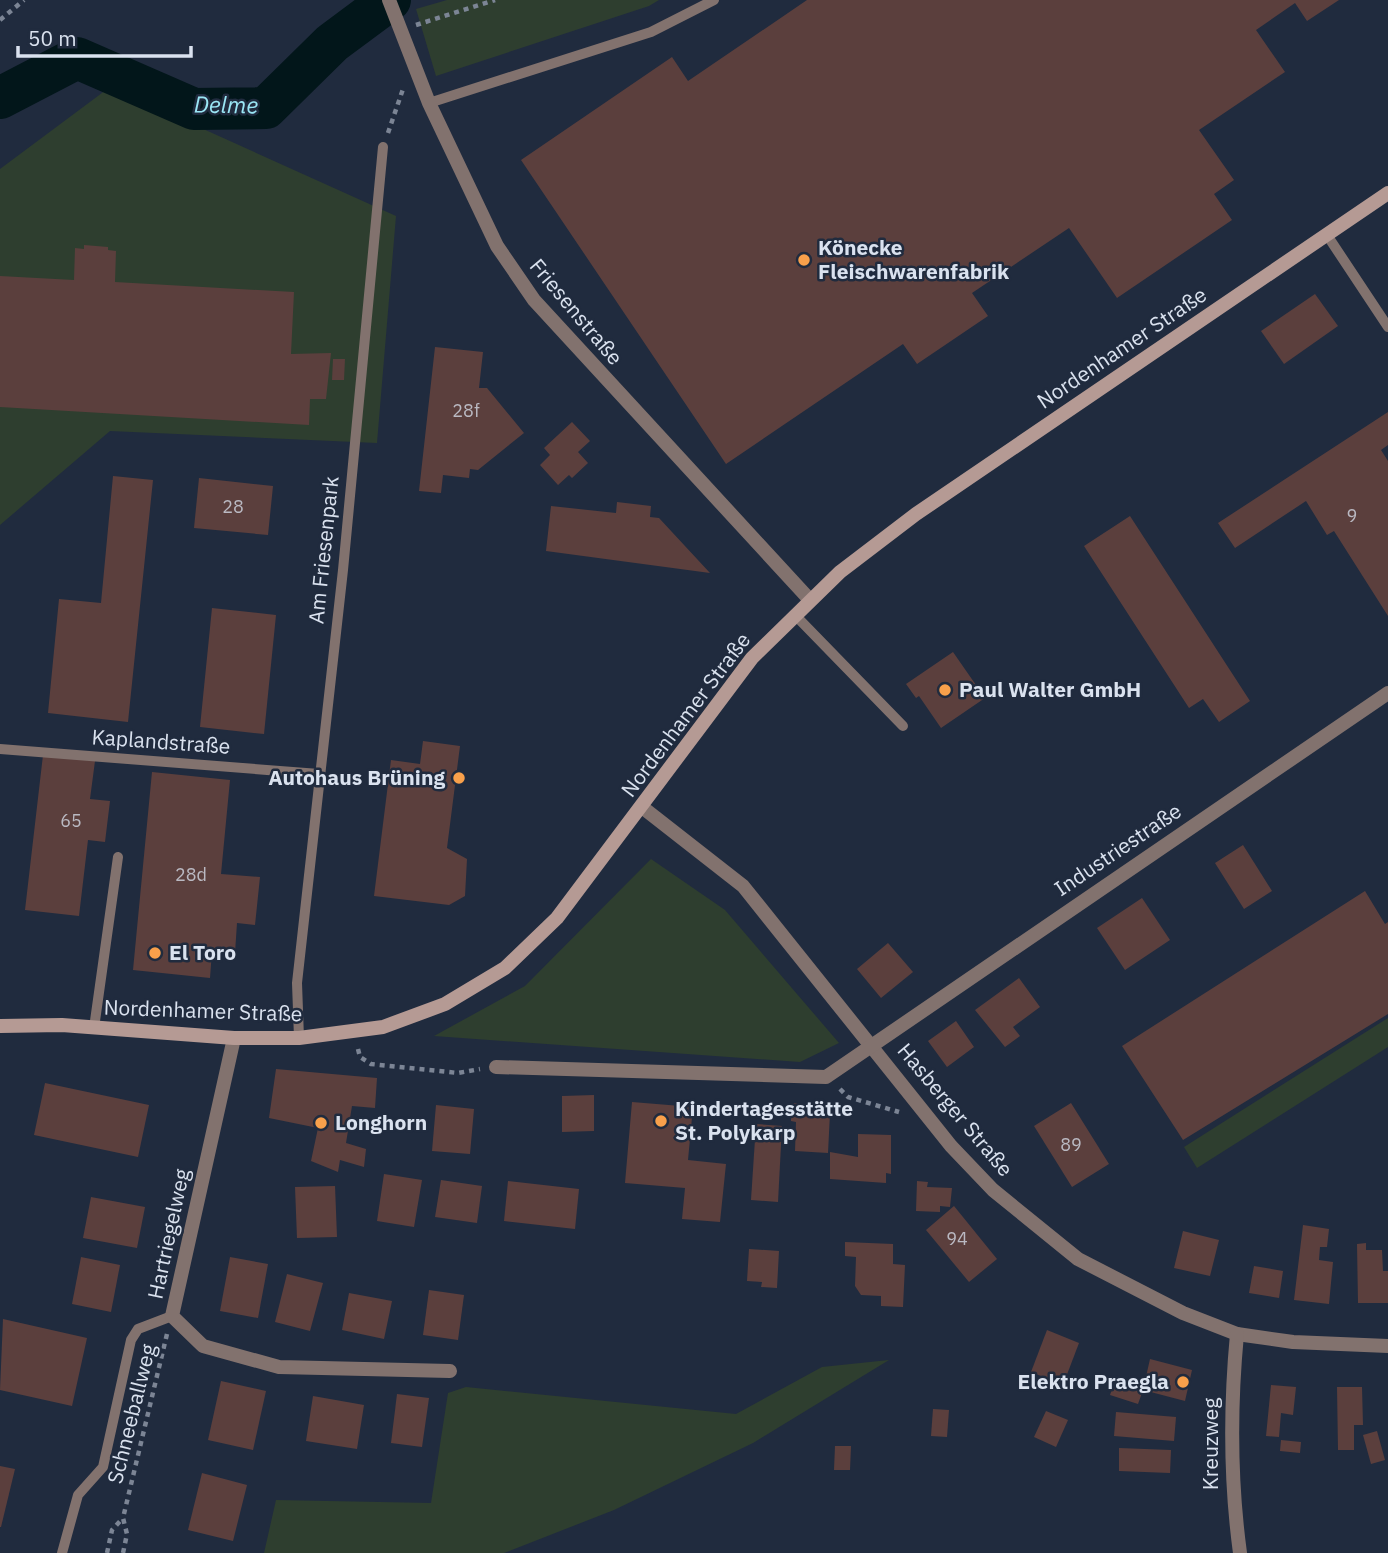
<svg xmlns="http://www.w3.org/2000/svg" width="1388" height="1553" viewBox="0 0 1388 1553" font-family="'IBM Plex Sans',sans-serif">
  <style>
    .green { fill: #2e3e2f }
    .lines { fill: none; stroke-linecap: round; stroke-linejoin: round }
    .river { stroke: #02161a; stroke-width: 42 }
    .building { fill: #5b3f3d }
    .path { stroke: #7c8595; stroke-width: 4.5; stroke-dasharray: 5 5; stroke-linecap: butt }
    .lane { stroke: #82726e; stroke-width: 10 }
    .street { stroke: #82726e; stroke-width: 14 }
    .secondary { stroke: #b59a94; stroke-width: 14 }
    .poi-dot { fill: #f8a04b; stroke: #202b3e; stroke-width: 2.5 }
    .labels { text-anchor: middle; stroke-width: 5; stroke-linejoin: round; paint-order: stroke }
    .number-label { font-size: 18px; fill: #bab9c2 }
    .poi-label { font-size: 21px; font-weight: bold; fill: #dae2ef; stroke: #202b3e; text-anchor: start }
    .street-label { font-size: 21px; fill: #dae2ef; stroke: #202b3e }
    .water-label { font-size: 23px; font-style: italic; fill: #9ae6f5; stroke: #202b3e }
  </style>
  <rect width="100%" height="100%" fill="#202b3e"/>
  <!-- green -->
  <g class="green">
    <path d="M447,0H659L649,6L436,76L416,9Z"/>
    <path d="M110,87L396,216L377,443L110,431L0,525V169Z"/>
    <path d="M651,859L725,910L839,1043L800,1062L434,1036L525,986Z"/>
    <path d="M1388,1018V1047L1197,1168L1184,1147Z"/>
    <path d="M889,1360L753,1443L614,1510L504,1553H264L276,1500L431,1503L448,1393L466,1387L736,1414L822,1367Z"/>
  </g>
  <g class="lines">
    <!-- river -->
    <path class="river" d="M0,98L77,58L194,109L266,108L332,43L390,0"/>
  </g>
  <!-- building -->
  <g class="building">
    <path d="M807,0H1339L1307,21L1295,3L1256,30L1285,72L1199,130L1234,180L1214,194L1232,220L1117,298L1069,228L972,293L988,316L917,364L903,344L726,464L521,160L672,57L688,81Z"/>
    <path d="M84,245L108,247V250L116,251L115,282L294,292L291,354L331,353L326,399H310L309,425L0,407V276L74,280L75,248L84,249Z"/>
    <path d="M1315,294L1338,326L1284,364L1261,331Z"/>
    <path d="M435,347L483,352L479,388H487L524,433L478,470L470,469L469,478L443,475L441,493L419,491Z"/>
    <path d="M333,359H345L344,380H332Z"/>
    <path d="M1388,412V445L1381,450L1388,461V616L1334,531L1327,535L1306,501L1235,548L1218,523Z"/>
    <path d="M572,422L590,441L578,452L588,463L572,478L569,475L558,485L540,465L550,455L544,448Z"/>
    <path d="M113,476L153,480L128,722L48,713L59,599L101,603Z"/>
    <path d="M199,478L273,486L268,535L194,528Z"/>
    <path d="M617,502L651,506L650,517L659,518L710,573L546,551L551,506L616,513Z"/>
    <path d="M1130,516L1250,701L1219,722L1203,699L1189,708L1084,546Z"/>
    <path d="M212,608L276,615L264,734L200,727Z"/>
    <path d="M953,652L985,698L941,728L919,696L916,698L906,684Z"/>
    <path d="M423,741L460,746L447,848L467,859L465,896L449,905L374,896L391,760L420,764Z"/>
    <path d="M43,755L95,761L90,799L110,801L105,842L88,840L79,916L25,910Z"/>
    <path d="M152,772L230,780L221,874L260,877L255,925L237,923L235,953L212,951L210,978L133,970Z"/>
    <path d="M1243,845L1272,891L1244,909L1215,863Z"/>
    <path d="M1365,891L1385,924L1388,922V1014L1183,1140L1122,1046Z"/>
    <path d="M1142,898L1170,940L1125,970L1097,928Z"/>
    <path d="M888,943L913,972L881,998L857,969Z"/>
    <path d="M1019,978L1040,1007L1013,1027L1020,1036L1005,1047L975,1010Z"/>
    <path d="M956,1021L974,1047L947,1067L928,1041Z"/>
    <path d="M276,1069L377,1078L375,1108L352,1106L346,1143L366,1149L364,1167L340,1160L338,1172L311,1161L318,1128L269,1118Z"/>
    <path d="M45,1083L149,1105L138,1157L34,1135Z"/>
    <path d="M594,1095V1131L562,1132V1096Z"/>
    <path d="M632,1102L693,1107L688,1160L726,1164L720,1222L682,1219L685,1188L625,1183Z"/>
    <path d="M791,1103L803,1104V1112L830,1113L828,1153L795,1151L796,1122L791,1121Z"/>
    <path d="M1071,1103L1109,1164L1072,1187L1034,1126Z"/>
    <path d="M436,1105L474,1109L470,1154L432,1151Z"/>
    <path d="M756,1124L782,1126L778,1202L751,1200Z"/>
    <path d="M858,1134L891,1135V1174L886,1173V1183L830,1179V1152L858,1157Z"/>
    <path d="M384,1174L422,1180L414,1227L377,1221Z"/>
    <path d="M441,1180L482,1186L477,1223L435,1217Z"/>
    <path d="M508,1181L579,1189L575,1229L504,1221Z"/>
    <path d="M917,1181L928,1182L927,1187L952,1188L950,1207L940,1206V1212L916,1211Z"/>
    <path d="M335,1186L337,1237L297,1238L295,1187Z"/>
    <path d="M91,1197L145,1207L137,1248L83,1238Z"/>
    <path d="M954,1206L997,1259L969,1282L926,1230Z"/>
    <path d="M1303,1225L1329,1229L1327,1247H1320L1319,1260L1333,1262L1329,1304L1294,1300Z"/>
    <path d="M1183,1231L1219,1240L1210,1276L1174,1268Z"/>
    <path d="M845,1242L893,1244V1264L905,1265L903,1307L881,1306V1296L861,1295L855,1286L856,1257L845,1256Z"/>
    <path d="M1366,1243V1250H1382L1383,1271H1388V1303H1358L1357,1244Z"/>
    <path d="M749,1249L779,1251L777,1288L761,1287L762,1282L747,1281Z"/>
    <path d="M81,1257L120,1265L111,1312L72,1304Z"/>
    <path d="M230,1257L268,1264L258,1318L220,1311Z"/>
    <path d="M1254,1266L1283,1271L1279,1298L1249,1293Z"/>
    <path d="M287,1274L323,1283L310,1331L275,1322Z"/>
    <path d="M429,1290L464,1295L458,1340L423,1335Z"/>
    <path d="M349,1293L392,1301L384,1339L342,1330Z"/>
    <path d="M3,1319L87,1338L72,1406L0,1390Z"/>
    <path d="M1047,1330L1079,1343L1063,1385L1031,1372Z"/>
    <path d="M1150,1359L1192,1370L1185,1401L1143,1390L1138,1404L1110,1395L1115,1380L1143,1390Z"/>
    <path d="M221,1381L266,1391L253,1450L208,1440Z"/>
    <path d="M1271,1385L1296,1387L1293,1415L1281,1413L1279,1437L1266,1436Z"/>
    <path d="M1337,1387H1362L1363,1425H1354V1450H1338Z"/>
    <path d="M397,1394L429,1398L422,1447L391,1443Z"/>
    <path d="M313,1396L364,1405L357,1449L306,1441Z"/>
    <path d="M933,1409L949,1410L947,1437L931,1436Z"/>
    <path d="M1046,1411L1068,1420L1056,1447L1034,1437Z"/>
    <path d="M1116,1412L1176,1417L1174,1441L1114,1436Z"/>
    <path d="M1377,1431L1385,1460L1371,1464L1363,1435Z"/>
    <path d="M1281,1440L1301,1442L1300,1453L1280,1451Z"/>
    <path d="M835,1446H851L850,1470H834Z"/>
    <path d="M1119,1448L1171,1450L1170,1473L1119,1471Z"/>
    <path d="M0,1466L15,1469L1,1527H0Z"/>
    <path d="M202,1473L247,1485L233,1541L188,1530Z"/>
  </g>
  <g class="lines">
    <!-- path -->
    <g class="path">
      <path d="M0,20L24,0"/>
      <path d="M416,25L495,0"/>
      <path d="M388,133L403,89"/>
      <path d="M358,1049L360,1057L371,1064L458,1073L480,1069"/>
      <path d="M840,1089L848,1097L899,1112"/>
      <path d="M107,1553L112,1530L122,1519"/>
      <path d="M123,1553L127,1534L123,1518L167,1334"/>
    </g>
    <!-- lane -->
    <g class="lane">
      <path d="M429,103L651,32L714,0"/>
      <path d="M1327,235L1388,327"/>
      <path d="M795,615L903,726"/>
      <path d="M0,749L319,774"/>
      <path d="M94,1028L118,857"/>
      <path d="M299,1038L297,983L343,570L383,147"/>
      <path d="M62,1553L78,1495L103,1467L131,1340L138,1329L172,1316"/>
    </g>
    <!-- street -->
    <g class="street">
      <path d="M389,0L429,103L497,246L534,300L810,600"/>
      <path d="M642,807L743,886L951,1146L993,1190L1078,1259L1183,1313L1237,1334L1293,1342L1388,1346"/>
      <path d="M234,1038L172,1316L203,1346L279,1367L450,1371"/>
      <path d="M496,1067L826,1077L1388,693"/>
      <path d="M1237,1334C1230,1408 1230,1479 1240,1553"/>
    </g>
    <!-- secondary -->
    <path class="secondary" d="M0,1026L62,1025L234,1038H299L383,1027L445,1004L505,968L557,918L752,658L840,572L916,514L1388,193"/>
  </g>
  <!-- markers -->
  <g class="poi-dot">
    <circle cx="804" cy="260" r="7"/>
    <circle cx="945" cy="690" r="7"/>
    <circle cx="459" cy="778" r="7"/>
    <circle cx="155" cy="953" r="7"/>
    <circle cx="661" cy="1121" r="7"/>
    <circle cx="321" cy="1123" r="7"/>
    <circle cx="1183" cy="1382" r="7"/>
  </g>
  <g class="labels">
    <!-- number labels -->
    <g class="number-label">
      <text x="466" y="417">28f</text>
      <text x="233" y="513">28</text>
      <text x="1352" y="522">9</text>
      <text x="71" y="827">65</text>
      <text x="191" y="881">28d</text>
      <text x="1071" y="1151">89</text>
      <text x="957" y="1245">94</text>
    </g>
    <!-- poi labels -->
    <g class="poi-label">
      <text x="818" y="255">Könecke<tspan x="818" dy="24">Fleischwarenfabrik</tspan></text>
      <text x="959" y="697">Paul Walter GmbH</text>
      <text x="445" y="785" text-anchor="end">Autohaus Brüning</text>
      <text x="169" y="960">El Toro</text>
      <text x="675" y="1116">Kindertagesstätte<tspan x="675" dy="24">St. Polykarp</tspan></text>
      <text x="335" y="1130">Longhorn</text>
      <text x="1169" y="1389" text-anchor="end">Elektro Praegla</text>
    </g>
    <!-- street labels -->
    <g class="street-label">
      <text transform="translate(576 312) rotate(50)" y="7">Friesenstraße</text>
      <text transform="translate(1122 348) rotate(-34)" y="7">Nordenhamer Straße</text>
      <text transform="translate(324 550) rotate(-84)" y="7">Am Friesenpark</text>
      <text transform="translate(686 715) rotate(-53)" y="7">Nordenhamer Straße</text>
      <text transform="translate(161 742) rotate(4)" y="7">Kaplandstraße</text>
      <text transform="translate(1118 850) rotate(-34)" y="7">Industriestraße</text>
      <text transform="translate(203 1011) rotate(2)" y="7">Nordenhamer Straße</text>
      <text transform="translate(955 1110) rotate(50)" y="7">Hasberger Straße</text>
      <text transform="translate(169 1234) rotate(-78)" y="7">Hartriegelweg</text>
      <text transform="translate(132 1414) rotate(-76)" y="7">Schneeballweg</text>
      <text transform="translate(1211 1444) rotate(-90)" y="7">Kreuzweg</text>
    </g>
    <!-- water labels -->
    <g class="water-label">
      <text transform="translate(226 105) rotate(1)" y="8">Delme</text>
    </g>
  </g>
  <!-- scale -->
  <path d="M18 46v10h173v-10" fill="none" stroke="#dae2ef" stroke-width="3.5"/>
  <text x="28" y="46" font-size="21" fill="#dae2ef" stroke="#202b3e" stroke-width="5" paint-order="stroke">50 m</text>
</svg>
